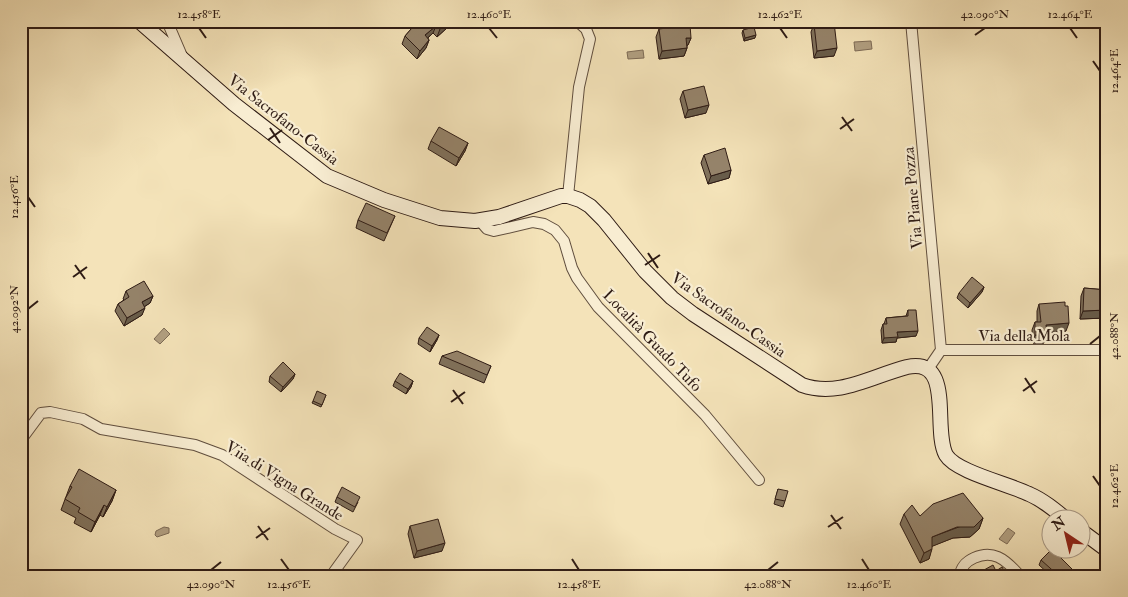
<svg xmlns="http://www.w3.org/2000/svg" width="1128" height="597" viewBox="0 0 1128 597" font-family="'IM FELL Double Pica',serif">
  <style>
    .water { fill: #b19f81; stroke: #7d6b56 }
    .lines { fill: none; stroke-linecap: round; stroke-linejoin: round }
    .street-casing { stroke: #604e3e; stroke-width: 12 }
    .secondary-casing { stroke: #2f1c15; stroke-width: 16 }
    .street { stroke: #f8edd2; stroke-width: 10 }
    .secondary { stroke: #f8edd2; stroke-width: 14 }
    .wall { fill: #80715b; stroke: #2f1c15 }
    .shaded-wall { fill: #685c4a; stroke: #2f1c15 }
    .building { fill: #95836a; stroke: #2f1c15 }
    .ticks { fill: none; stroke: #2f1c15; stroke-width: 2 }
    .labels { text-anchor: middle; stroke-width: 4.5; stroke-linejoin: round; paint-order: stroke }
    .street-label { font-size: 16px; fill: #2f1c15; stroke: #f8edd2 }
    .neatline { fill: none; stroke: #2f1c15; stroke-width: 2 }
    .ticks-label { font-size: 12px; text-anchor: middle; fill: #2f1c15 }
  </style>
  <rect width="100%" height="100%" fill="#f4e3b9"/>
  <filter id="stains"><feTurbulence type="fractalNoise" baseFrequency=".004" numOctaves="4"/><feColorMatrix values="0 0 0 0 .2 0 0 0 0 .09 0 0 0 0 .02 0 0 0 .5 -.17"/></filter>
  <radialGradient id="worn" r=".72"><stop offset=".6" stop-color="#630" stop-opacity="0"/><stop offset="1" stop-color="#630" stop-opacity=".3"/></radialGradient>
  <!-- water -->
  <g class="water">
    <path d="M871,41L872,49L855,51L854,42Z"/>
    <path d="M643,50L644,58L628,59L627,52Z"/>
    <path d="M164,328L170,334L160,344L154,339Z"/>
    <path d="M164,527L169,528V533L157,537L155,535L156,531Z"/>
    <path d="M1008,528L1015,533L1007,544L999,539Z"/>
  </g>
  <g class="lines">
    <!-- street casing -->
    <g class="street-casing">
      <g id="street">
        <path d="M167,21L182,56"/>
        <path d="M911,21L941,350L928,369"/>
        <path d="M568,196L579,87L590,39L586,29L577,21"/>
        <path d="M480,221L487,229L494,231L533,222L544,224L555,230L564,241L572,268L577,278L598,307L705,415L759,480"/>
        <path d="M941,350H1107"/>
        <path d="M21,440L41,413L50,412L83,419L101,429L195,445L222,455L335,529L357,540L331,576"/>
        <path d="M960,576C961,559 984,551 998,557C1007,561 1014,569 1020,576"/>
      </g>
    </g>
    <!-- secondary casing -->
    <g class="secondary-casing">
      <g id="secondary">
        <path d="M139,21L234,104L327,176L384,200L440,218L475,221L499,217L561,196H568L580,200L590,206L604,220L645,271L672,298L693,314L802,385C838,398 872,376 907,367C955,357 932,429 946,455C956,472 1009,484 1029,494C1043,500 1055,510 1067,520"/>
        <path d="M1080,530L1107,550"/>
      </g>
    </g>
    <!-- street -->
    <use href="#street" class="street"/>
    <!-- secondary -->
    <use href="#secondary" class="secondary"/>
  </g>
  <!-- wall -->
  <g class="wall">
    <path d="M418,21H450L448,27L437,37L433,33L428,38L429,40L426,48L417,59L402,44L405,36Z"/>
    <path d="M814,24L834,56L814,58L811,32Z"/>
    <path d="M659,29L691,38L688,45L687,46V48L684,56L659,59L656,37Z"/>
    <path d="M743,30L755,38L744,41L742,33Z"/>
    <path d="M683,91L706,113L685,118L680,99Z"/>
    <path d="M431,141L468,143L465,151L456,166L428,149Z"/>
    <path d="M704,155L731,170L729,178L708,184L701,163Z"/>
    <path d="M395,216L384,241L356,228L358,220Z"/>
    <path d="M984,287L982,292L968,308L957,298L959,293Z"/>
    <path d="M1084,288L1107,290V315L1106,318L1080,319L1081,296Z"/>
    <path d="M126,291L153,296L150,303L144,307L142,315L124,326L115,311L118,304L124,300L123,299Z"/>
    <path d="M1039,304L1066,331L1047,333V335L1044,343H1033L1032,330L1035,322H1037V311Z"/>
    <path d="M908,310L916,336L897,338L896,342L882,343L881,330L883,324H884L886,318L906,316Z"/>
    <path d="M439,335L437,340L430,352L418,344L419,338Z"/>
    <path d="M442,356L491,366L484,383L439,364Z"/>
    <path d="M295,374L293,379L281,392L269,382L270,376Z"/>
    <path d="M395,381H413L411,387L406,394L393,386Z"/>
    <path d="M326,395L321,407L312,403L313,401Z"/>
    <path d="M70,486L116,490L112,501L103,517L100,515L91,532L74,523L76,518L61,510Z"/>
    <path d="M778,489L785,501L783,507L774,504Z"/>
    <path d="M337,497L358,502L353,512L335,502Z"/>
    <path d="M904,514L920,516L983,518L979,529L970,537L953,538L932,546L929,559L920,563L900,524Z"/>
    <path d="M410,526L442,551L414,558L408,534Z"/>
    <path d="M1041,560L1079,576H1051L1039,565Z"/>
    <path d="M984,570L996,571L1006,576H982Z"/>
  </g>
  <!-- shaded-wall -->
  <g class="shaded-wall">
    <path d="M448,21H450L448,27L437,37L440,29Z"/>
    <path d="M436,26L433,33L422,43L425,35Z"/>
    <path d="M756,35L755,38L744,41L745,38Z"/>
    <path d="M686,38H691L688,45L683,46Z"/>
    <path d="M429,40L426,48L417,59L420,51Z"/>
    <path d="M687,48L684,56L659,59L662,51Z"/>
    <path d="M837,48L834,56L814,58L817,51Z"/>
    <path d="M709,105L706,113L685,118L688,110Z"/>
    <path d="M468,143L465,151L456,166L459,158Z"/>
    <path d="M731,170L729,178L708,184L711,176Z"/>
    <path d="M984,287L982,292L968,308L970,303Z"/>
    <path d="M153,296L150,303L139,310L142,302Z"/>
    <path d="M145,308L142,315L124,326L127,318Z"/>
    <path d="M1107,310V315L1106,318L1080,319L1083,311Z"/>
    <path d="M1069,323L1066,331L1043,333L1046,325Z"/>
    <path d="M918,331L916,336L897,338L896,342L882,343L884,338L897,332Z"/>
    <path d="M439,335L437,340L430,352L432,346Z"/>
    <path d="M1035,335H1047L1044,343H1033Z"/>
    <path d="M295,374L293,379L281,392L283,387Z"/>
    <path d="M413,381L411,387L406,394L408,389Z"/>
    <path d="M26,383L25,388L21,391V387Z"/>
    <path d="M116,490L112,501L103,517L107,507Z"/>
    <path d="M104,505L100,515L91,532L95,522Z"/>
    <path d="M983,518L979,529L970,537L953,538L928,548L932,537Z"/>
    <path d="M445,543L442,551L414,558L417,551Z"/>
    <path d="M932,549L929,559L920,563L924,553Z"/>
  </g>
  <!-- building -->
  <g class="building">
    <path d="M418,21H448L440,29L436,26L425,35L429,40L420,51L405,36Z"/>
    <path d="M834,22L837,48L817,51L814,24Z"/>
    <path d="M690,25L691,38H686L687,48L662,51L659,29Z"/>
    <path d="M754,27L756,35L745,38L743,30Z"/>
    <path d="M704,86L709,105L688,110L683,91Z"/>
    <path d="M439,127L468,143L459,158L431,141Z"/>
    <path d="M725,148L731,170L711,176L704,155Z"/>
    <path d="M366,203L395,216L387,233L358,220Z"/>
    <path d="M972,277L984,287L970,303L959,293Z"/>
    <path d="M144,281L153,296L142,302L145,308L127,318L118,304L129,297L126,291Z"/>
    <path d="M1084,288L1107,290V310L1083,311Z"/>
    <path d="M1065,302V306H1068L1069,323L1046,325L1047,335H1035V322H1041L1039,304Z"/>
    <path d="M908,310H916L918,331L897,332L898,337L884,338L883,324H887L886,318L908,316Z"/>
    <path d="M427,327L439,335L432,346L419,338Z"/>
    <path d="M457,351L491,366L487,375L442,356Z"/>
    <path d="M283,362L295,374L283,387L270,376Z"/>
    <path d="M400,373L413,381L408,389L395,381Z"/>
    <path d="M21,376L26,383L21,387Z"/>
    <path d="M317,391L326,395L322,405L313,401Z"/>
    <path d="M79,469L116,490L107,507L104,505L95,522L78,512L80,508L65,499L72,487L70,486Z"/>
    <path d="M342,487L360,497L355,507L337,497Z"/>
    <path d="M778,489L788,491L785,501L775,499Z"/>
    <path d="M963,493L983,518L974,527H957L932,537V549L924,553L904,514L912,505L920,516L933,504Z"/>
    <path d="M438,519L445,543L417,551L410,526Z"/>
    <path d="M1051,550H1053L1079,576H1059L1041,560Z"/>
    <path d="M993,565L996,571L1002,567L1007,575L1005,576H987L984,570Z"/>
  </g>
  <!-- ticks -->
  <path class="ticks" d="M199,28L206,38M489,28L497,38M780,28L787,38M1070,28L1077,38M975,35L985,28M1093,61L1100,71M842,117L852,131M270,128L280,143M840,129L854,119M268,140L282,130M28,197L35,207M648,253L658,268M75,265L85,279M645,265L660,255M73,277L87,267M28,309L38,301M1090,344L1100,336M1025,378L1035,393M453,390L463,404M1023,391L1037,381M451,402L465,392M1093,476L1100,486M831,515L841,529M258,526L268,540M828,527L843,517M256,538L270,528M281,559L289,570M572,559L579,570M862,559L869,570M211,570L221,562M768,570L778,562"/>
  <g class="labels">
    <!-- street labels -->
    <g class="street-label">
      <text transform="translate(284 119) rotate(38)" y="6">Via Sacrofano-Cassia</text>
      <text transform="translate(912 198) rotate(-95)" y="6">Via Piane Pozza</text>
      <text transform="translate(729 314) rotate(35)" y="6">Via Sacrofano-Cassia</text>
      <text x="1024" y="341">Via della Mola</text>
      <text transform="translate(653 340) rotate(46)" y="6">Località Guado Tufo</text>
      <text transform="translate(285 480) rotate(32)" y="6">Viia di Vigna Grande</text>
    </g>
  </g>
  <!-- margin -->
  <rect width="1128" height="597" fill="none" stroke="#f4e3b9" stroke-width="55"/>
  <!-- north arrow -->
  <g transform="translate(1066 534) rotate(325)"><circle r="24" fill="#f8edd2" stroke="#a89986"/>
  <path d="M0-4L9 19L0 12L-9 19Z" fill="#8f2418"/>
  <text y="-8" font-size="14" font-weight="bold" text-anchor="middle" fill="#2f1c15">N</text>
  </g>
  <rect x="28" y="28" width="1072" height="542" class="neatline"/>
  <g class="ticks-label">
    <text x="199" y="18">12.458°E</text>
    <text x="489" y="18">12.460°E</text>
    <text x="780" y="18">12.462°E</text>
    <text x="985" y="18">42.090°N</text>
    <text x="1070" y="18">12.464°E</text>
    <text transform="translate(1114 71) rotate(-90)" y="4">12.464°E</text>
    <text transform="translate(14 197) rotate(-90)" y="4">12.456°E</text>
    <text transform="translate(14 309) rotate(-90)" y="4">42.092°N</text>
    <text transform="translate(1114 336) rotate(-90)" y="4">42.088°N</text>
    <text transform="translate(1114 486) rotate(-90)" y="4">12.462°E</text>
    <text x="211" y="588">42.090°N</text>
    <text x="289" y="588">12.456°E</text>
    <text x="579" y="588">12.458°E</text>
    <text x="768" y="588">42.088°N</text>
    <text x="869" y="588">12.460°E</text>
  </g>
  <rect width="100%" height="100%" filter="url(#stains)"/>
  <rect width="100%" height="100%" fill="url(#worn)"/>
</svg>
